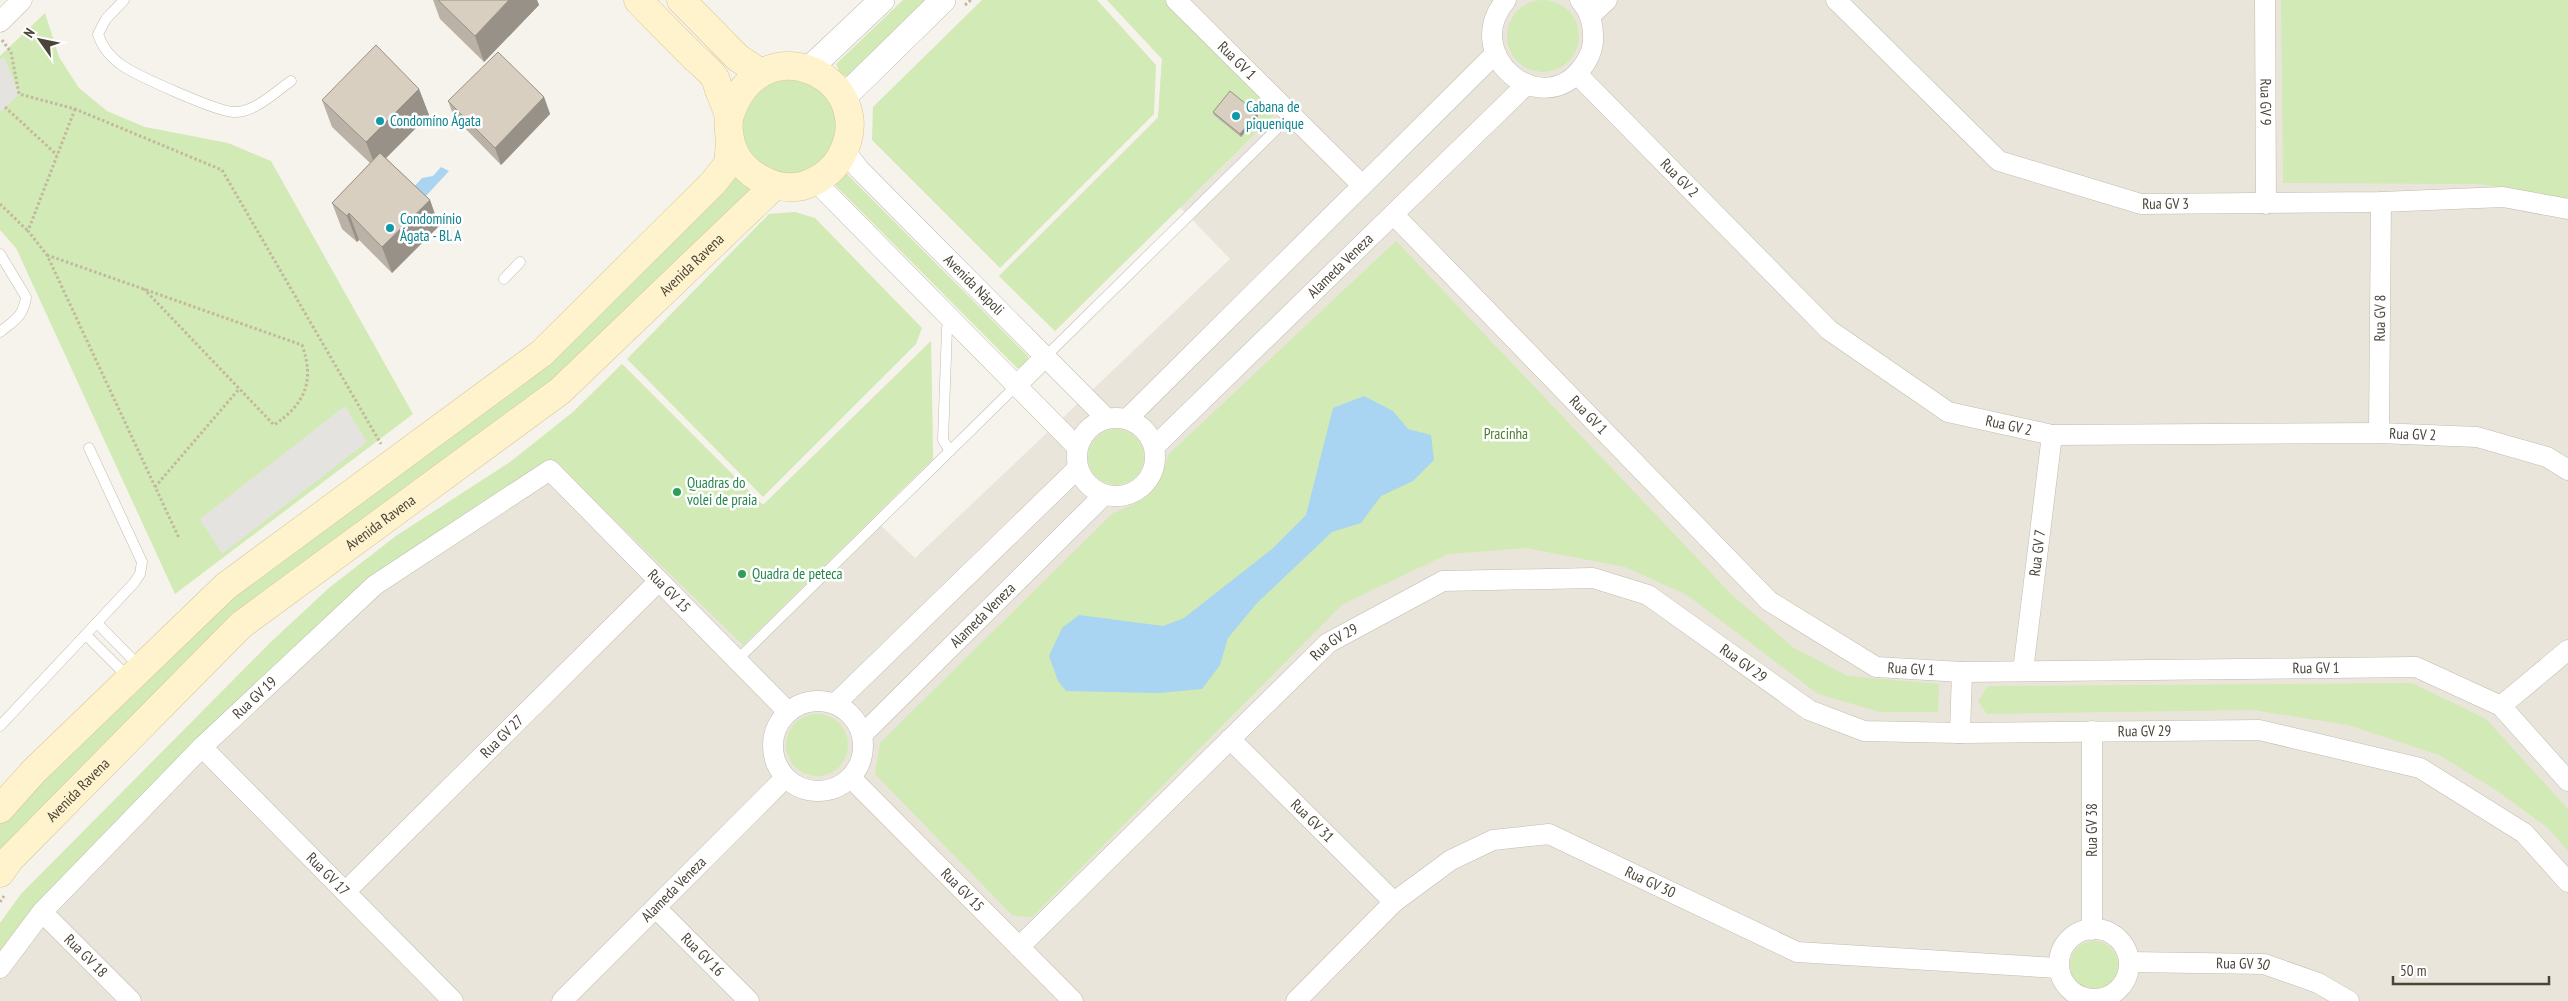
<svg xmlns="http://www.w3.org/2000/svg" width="2568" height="1001" viewBox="0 0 2568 1001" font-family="'PT Sans Narrow',sans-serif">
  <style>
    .residential { fill: #eae5da }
    .green { fill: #d2eab5 }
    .parking { fill: #e5e3e0 }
    .water { fill: #a9d4f2 }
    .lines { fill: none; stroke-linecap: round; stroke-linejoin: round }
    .service-casing { stroke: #c2bbae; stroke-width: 11 }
    .minor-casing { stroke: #c2bbae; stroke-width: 21 }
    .tertiary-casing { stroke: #c2bbae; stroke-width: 26 }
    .secondary-casing { stroke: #d6c79b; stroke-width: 29 }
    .path { stroke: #c4b79f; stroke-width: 3; stroke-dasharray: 2.5 2.5; stroke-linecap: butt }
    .service { stroke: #fff; stroke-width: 10 }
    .minor { stroke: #fff; stroke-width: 20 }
    .tertiary { stroke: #fff; stroke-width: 25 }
    .secondary { stroke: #fff3cd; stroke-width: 28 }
    .wall { fill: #bab2a6 }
    .shaded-wall { fill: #979187 }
    .building { fill: #d8cfc1; stroke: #979187 }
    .culture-dot { fill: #0f9aa8; stroke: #fff; stroke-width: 2 }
    .leisure-dot { fill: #2e9e5b; stroke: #fff; stroke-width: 2 }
    .labels { text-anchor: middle; stroke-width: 5; stroke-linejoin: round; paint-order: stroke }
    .street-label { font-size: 15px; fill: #4b4439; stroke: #fff }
    .culture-label { font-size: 15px; fill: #0d838f; stroke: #fff; text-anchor: start }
    .park-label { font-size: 15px; fill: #4a7f2a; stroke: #fff }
    .leisure-label { font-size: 15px; fill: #27864d; stroke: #fff; text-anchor: start }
  </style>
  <rect width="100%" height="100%" fill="#f6f3ec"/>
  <!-- residential -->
  <path class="residential" d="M1107,0H2568V1001H0V923L21,894L40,875L271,642L329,588L396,536L511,462L573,412L622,364L763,505L931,341L933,459L873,518L915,558L1230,259L1180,207L1055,331L999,276L1158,117L1162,59Z"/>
  <!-- green -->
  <g class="green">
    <circle cx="1543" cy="36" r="36"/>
    <path d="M903,0H928L851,77L841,75L836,64Z"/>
    <path d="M982,0H1097L1156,65L1154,114L1000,268L872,140L873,107Z"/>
    <path d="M1107,0H1164L1276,113L1055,331L999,276L1158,118L1162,59Z"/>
    <path d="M2281,0H2568V200L2478,184L2283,183Z"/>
    <path d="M45,13L59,57L79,88L107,111L145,127L228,143L271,161L413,414L175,594L16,248L0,230V56Z"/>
    <circle cx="789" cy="127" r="47"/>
    <path d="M733,167L758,186L598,346L353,531L0,860V819L199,622L468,413Z"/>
    <path d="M842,173L847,174L1028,356L1029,362L1023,369L1017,368L836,186L835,181Z"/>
    <path d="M795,212L815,218L922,328L916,344L763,497L627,359L769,214Z"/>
    <path d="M1396,241L1733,596L1794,648L1848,676L1939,684L1938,712H1880L1818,694L1687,595L1625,567L1526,548L1448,554L1343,604L1032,917L1013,916L875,774L880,743L1113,513C1151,498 1156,492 1169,454Z"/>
    <path d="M931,341L933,459L743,645L553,460L372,577L0,956V923L21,894L271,642L329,588L396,536L510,462L573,412L622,364L763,505Z"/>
    <circle cx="1116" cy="457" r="28"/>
    <path d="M2412,683L2486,719L2568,809V851L2547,827L2493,788L2439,755L2348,725L2253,710L1987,714L1978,701L1988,686Z"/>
    <circle cx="817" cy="745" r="31"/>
    <circle cx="2094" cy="965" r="24"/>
  </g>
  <!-- parking -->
  <g class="parking">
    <path d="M4,56L19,94L0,113V60Z"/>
    <path d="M345,406L367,442L222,554L200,519Z"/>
  </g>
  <!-- water -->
  <g class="water">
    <path d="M441,167L449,171L425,197L414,187L422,178L433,176Z"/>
    <path d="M1364,396L1393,411L1408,429L1431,435L1434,460L1413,481L1381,496L1361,523L1332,532L1257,603L1228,638L1220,665L1202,689L1158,693L1066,691L1058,681L1049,656L1062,628L1079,615L1163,626L1184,618L1272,549L1306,515L1333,408Z"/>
  </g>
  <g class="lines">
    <!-- service casing -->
    <g class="service-casing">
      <g id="service">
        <path d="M124,0L106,19L98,34C102,47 109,55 120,64C133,74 219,113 235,112C255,112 275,92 291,81"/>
        <path d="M0,254L26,297C23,317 15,320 0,332"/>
        <path d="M504,279L520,262"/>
        <path d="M1046,356L1291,115"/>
        <path d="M950,451L943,440L947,328L952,319"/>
        <path d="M97,623L140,667"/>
        <path d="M86,635L129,678"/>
        <path d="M737,660L1017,385"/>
        <path d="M0,726L134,583L140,574L142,562L89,448"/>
      </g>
    </g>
    <!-- minor casing -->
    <g class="minor-casing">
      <g id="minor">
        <path id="s1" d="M1176,0L1362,185"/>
        <path d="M1506,0C1460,54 1539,120 1580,70C1587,62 1592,53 1593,42C1594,26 1591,12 1580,0"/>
        <path id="s2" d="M1836,0L1999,161L2141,204L2381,202L2503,197L2568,209"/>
        <path id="s3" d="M2265,0L2266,204"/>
        <path d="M1590,16L1607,0"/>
        <path d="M0,22L22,0"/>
        <path id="s4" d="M1577,74L1829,330L1948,412L2052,435L2379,433L2477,437L2547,457L2568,470"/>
        <path id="s5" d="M845,151L859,169L1106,418"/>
        <path d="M815,181L1077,447"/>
        <path id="s6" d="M1394,215L1769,601L1876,667L1962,672L2416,667L2501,706L2568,781"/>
        <path d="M1017,385L1046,356"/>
        <circle cx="1116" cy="457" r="39"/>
        <path d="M1127,419L1495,54"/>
        <path id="s7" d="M2379,433L2381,202"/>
        <path id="s8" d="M1154,447L1527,84"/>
        <path id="s9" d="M2023,671L2052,435"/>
        <circle cx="818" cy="746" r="45"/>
        <path d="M835,704L1078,468"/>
        <path d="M2501,706L2568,650"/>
        <path d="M2092,731V930"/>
        <path d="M1960,733L1962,672"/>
        <path id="s10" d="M862,735L1104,495"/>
        <path id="s11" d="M1230,739L1394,902"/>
        <path id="s12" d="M202,747L453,1001"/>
        <path id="s13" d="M851,778L1073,1001"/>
        <path id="s14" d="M345,892L659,581"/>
        <path id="s15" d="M656,908L749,1001"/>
        <path id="s16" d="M42,912L131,1001"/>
        <circle cx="2094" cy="964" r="35"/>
        <path id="s17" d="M1019,947L1328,643L1443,581L1593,578L1648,595L1809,710L1864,731L1960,733L2259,730L2420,768L2524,833L2568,882"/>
        <path id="s18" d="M2129,962L2264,964L2318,983L2349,1001"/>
        <path id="s19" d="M0,968L42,912L202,747L375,585L550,470L788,712"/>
        <path id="s20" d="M562,1001L785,778"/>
        <path id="s21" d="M1296,1001L1394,902L1451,860L1493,840L1549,834L1797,952L2058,968"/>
      </g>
    </g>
    <!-- tertiary casing -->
    <g class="tertiary-casing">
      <g id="tertiary">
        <path d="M809,69L882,0"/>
        <path d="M843,98L943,0"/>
      </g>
    </g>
    <!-- secondary casing -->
    <g class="secondary-casing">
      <g id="secondary">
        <path d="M638,0C656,19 675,38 694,57C700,63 710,70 715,78C717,82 718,88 720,92C723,100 727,109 729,117C729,122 728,128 729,132C731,155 745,172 765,181C777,187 789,189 802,186C817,182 832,172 840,158C885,81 760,17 729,118"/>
        <path d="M681,0L738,58L761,73"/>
        <path d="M0,809L34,771L226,586L542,353L713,183L728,164L730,143"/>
        <path id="s22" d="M0,873L10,859L241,625L560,391L774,186"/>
      </g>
    </g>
    <!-- path -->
    <g class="path">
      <path d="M965,5L971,0"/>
      <path d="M2,40L11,52L19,94L75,109L222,170L381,444"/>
      <path d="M5,107L57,155"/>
      <path d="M75,109L28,231L47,255L179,538"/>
      <path d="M0,204L28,231"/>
      <path d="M47,255L302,345C315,381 305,404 274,425L144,289"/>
      <path d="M155,487L239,389"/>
      <path d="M0,902L4,896"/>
    </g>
    <!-- service -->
    <use href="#service" class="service"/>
    <!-- minor -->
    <use href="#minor" class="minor"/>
    <!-- tertiary -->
    <use href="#tertiary" class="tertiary"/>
    <!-- secondary -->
    <use href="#secondary" class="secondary"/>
  </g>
  <!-- wall -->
  <g class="wall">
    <path d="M433,0H537L539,5L484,62L440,19Z"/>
    <path d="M419,89L429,115L386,158L430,200L439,226L392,273L359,240L357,242L342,229L332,203L370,163L332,127L322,100Z"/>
    <path d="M544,97L550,114L501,165L454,117L448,101Z"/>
    <path d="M1213,112L1257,113L1258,116L1241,137L1214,115Z"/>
  </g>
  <!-- shaded-wall -->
  <g class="shaded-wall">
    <path d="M509,0H537L539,5L484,62L475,36Z"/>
    <path d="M419,89L429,115L376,168L366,142Z"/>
    <path d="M544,97L550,114L501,165L495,148Z"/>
    <path d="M1257,113L1258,116L1241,137L1240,134Z"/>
    <path d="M430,200L439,226L392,273L382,247Z"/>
    <path d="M349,213L359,240L357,242L347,216Z"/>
  </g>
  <!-- building -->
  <g class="building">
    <path d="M438,0H509L475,36Z"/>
    <path d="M376,45L419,89L366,142L322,100Z"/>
    <path d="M498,52L544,97L495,148L448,101Z"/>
    <path d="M1230,91L1257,113L1240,134L1213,112Z"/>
    <path d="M380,153L430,200L382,247L349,213L347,216L332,203Z"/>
  </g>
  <!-- markers -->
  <g class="culture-dot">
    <circle cx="1236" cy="116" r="5"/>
    <circle cx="380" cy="121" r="5"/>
    <circle cx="390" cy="228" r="5"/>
  </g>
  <g class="leisure-dot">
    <circle cx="677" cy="492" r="5"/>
    <circle cx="742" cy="574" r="5"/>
  </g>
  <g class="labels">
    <!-- street labels -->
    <g class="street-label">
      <text dy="5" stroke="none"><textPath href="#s1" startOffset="86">Rua GV 1</textPath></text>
      <text dy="5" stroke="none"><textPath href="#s3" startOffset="102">Rua GV 9</textPath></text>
      <text dy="5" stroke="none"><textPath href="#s4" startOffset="146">Rua GV 2</textPath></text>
      <text dy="5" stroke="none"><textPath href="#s2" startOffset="402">Rua GV 3</textPath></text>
      <text dy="5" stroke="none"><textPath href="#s22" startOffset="924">Avenida Ravena</textPath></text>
      <text dy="5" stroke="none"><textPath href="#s8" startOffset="260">Alameda Veneza</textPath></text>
      <text dy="5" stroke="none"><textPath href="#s5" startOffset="186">Avenida Nápoli</textPath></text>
      <text dy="5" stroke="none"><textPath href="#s7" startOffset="115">Rua GV 8</textPath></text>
      <text dy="5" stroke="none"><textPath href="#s6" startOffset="279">Rua GV 1</textPath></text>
      <text dy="5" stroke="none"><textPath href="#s4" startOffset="566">Rua GV 2</textPath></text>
      <text dy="5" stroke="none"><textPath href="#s4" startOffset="971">Rua GV 2</textPath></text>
      <text dy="5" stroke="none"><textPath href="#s22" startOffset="519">Avenida Ravena</textPath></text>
      <text dy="5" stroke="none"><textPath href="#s9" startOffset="119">Rua GV 7</textPath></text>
      <text dy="5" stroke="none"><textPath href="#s19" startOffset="916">Rua GV 15</textPath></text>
      <text dy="5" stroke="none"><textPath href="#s10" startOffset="170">Alameda Veneza</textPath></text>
      <text dy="5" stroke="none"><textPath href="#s17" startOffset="439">Rua GV 29</textPath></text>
      <text dy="5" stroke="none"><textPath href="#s17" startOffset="889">Rua GV 29</textPath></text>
      <text dy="5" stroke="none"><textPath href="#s6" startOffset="1104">Rua GV 1</textPath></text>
      <text dy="5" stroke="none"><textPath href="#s6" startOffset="699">Rua GV 1</textPath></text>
      <text dy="5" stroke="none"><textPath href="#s19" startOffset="372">Rua GV 19</textPath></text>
      <text dy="5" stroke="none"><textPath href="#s17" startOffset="1309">Rua GV 29</textPath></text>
      <text dy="5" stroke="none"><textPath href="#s14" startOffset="221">Rua GV 27</textPath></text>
      <text dy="5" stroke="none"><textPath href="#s22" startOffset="114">Avenida Ravena</textPath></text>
      <text dy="5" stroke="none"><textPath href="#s11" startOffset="116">Rua GV 31</textPath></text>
      <text transform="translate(2092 830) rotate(-90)" y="5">Rua GV 38</text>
      <text dy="5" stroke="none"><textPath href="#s12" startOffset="179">Rua GV 17</textPath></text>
      <text dy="5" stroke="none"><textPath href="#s21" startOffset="425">Rua GV 30</textPath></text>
      <text dy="5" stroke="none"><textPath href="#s13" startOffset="158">Rua GV 15</textPath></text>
      <text dy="5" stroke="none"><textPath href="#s20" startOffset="158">Alameda Veneza</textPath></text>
      <text dy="5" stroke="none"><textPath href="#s15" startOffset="66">Rua GV 16</textPath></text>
      <text dy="5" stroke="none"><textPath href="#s16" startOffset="62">Rua GV 18</textPath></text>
      <text dy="5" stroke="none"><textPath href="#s18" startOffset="114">Rua GV 30</textPath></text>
    </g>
    <!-- culture labels -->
    <g class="culture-label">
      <text x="1246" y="112">Cabana de<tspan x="1246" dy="17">piquenique</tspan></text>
      <text x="390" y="126">Condomíno Ágata</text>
      <text x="400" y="224">Condomínio<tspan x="400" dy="17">Ágata - Bl. A</tspan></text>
    </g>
    <!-- park labels -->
    <g class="park-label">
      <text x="1506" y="439">Pracinha</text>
    </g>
    <!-- leisure labels -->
    <g class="leisure-label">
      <text x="687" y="488">Quadras do<tspan x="687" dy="17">volei de praia</tspan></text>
      <text x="752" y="579">Quadra de peteca</text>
    </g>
  </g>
  <!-- north arrow -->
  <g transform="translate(40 40) rotate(303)" stroke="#ffffff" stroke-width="4" paint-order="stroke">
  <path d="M0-4L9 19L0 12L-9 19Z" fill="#4b4439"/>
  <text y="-8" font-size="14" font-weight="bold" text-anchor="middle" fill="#4b4439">N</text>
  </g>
  <!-- scale -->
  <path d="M2393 976v8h156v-8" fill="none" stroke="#4b4439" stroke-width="2.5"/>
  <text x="2400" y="976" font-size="15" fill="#4b4439" stroke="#ffffff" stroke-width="4" paint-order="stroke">50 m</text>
</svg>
